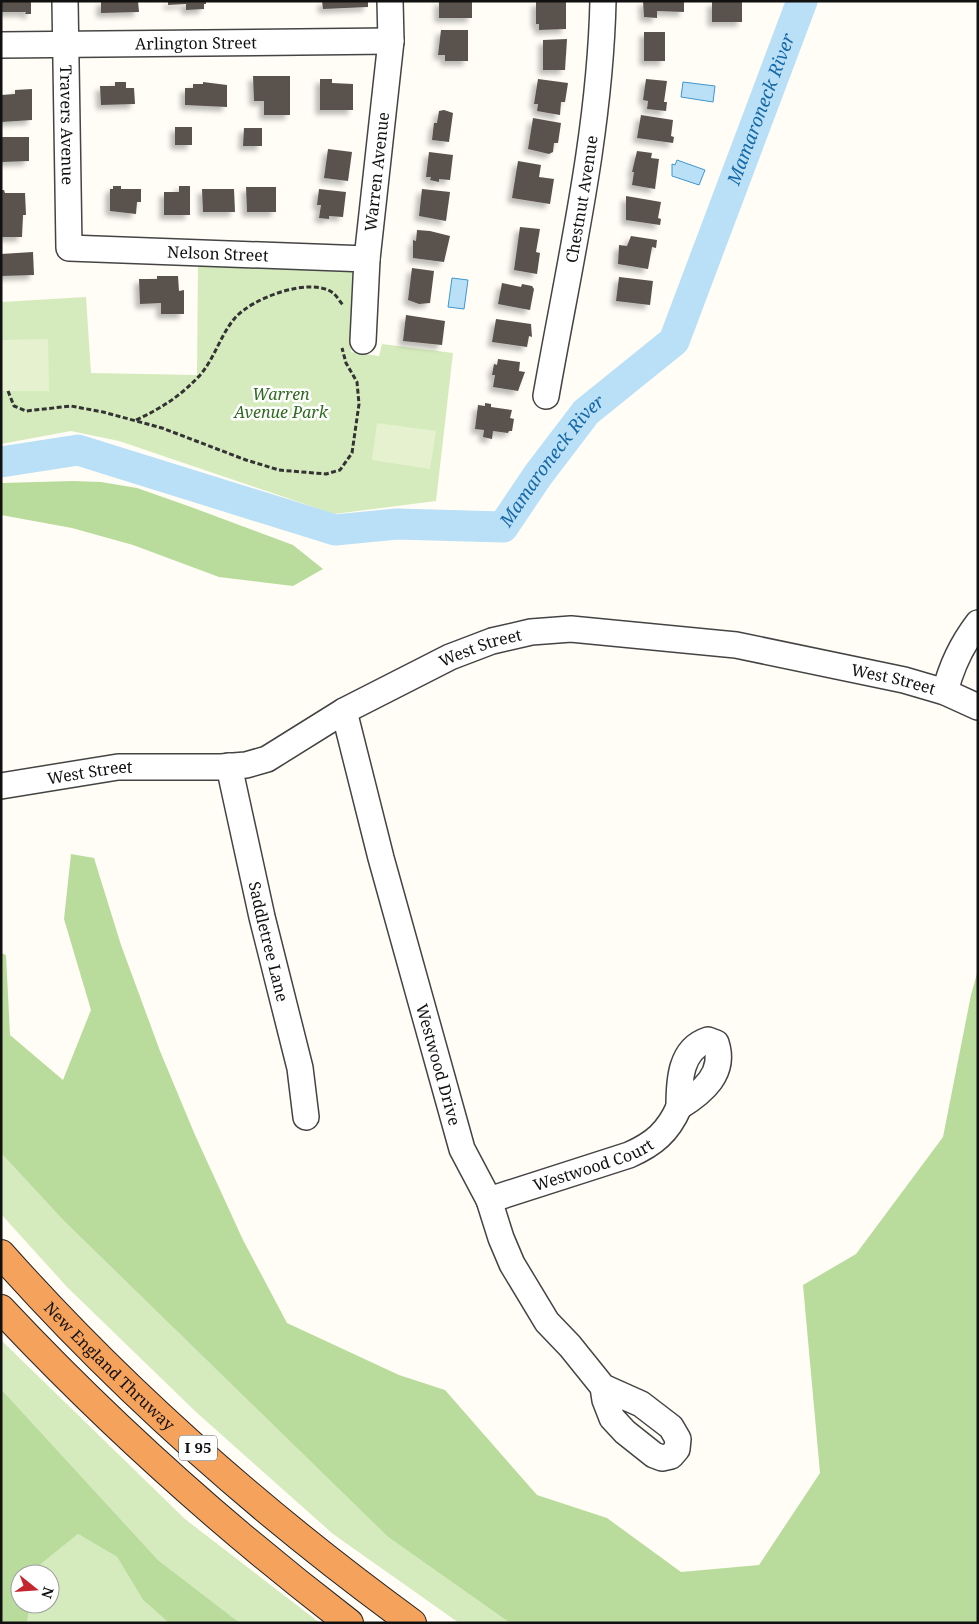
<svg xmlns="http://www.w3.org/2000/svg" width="979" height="1624" viewBox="0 0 979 1624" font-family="'Noto Serif',serif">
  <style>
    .green { fill: #d5ebbd }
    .forest { fill: #b9dc9c }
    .pitch { fill: #e6f2cf }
    .water { fill: #b9e0f7; stroke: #3f96cf }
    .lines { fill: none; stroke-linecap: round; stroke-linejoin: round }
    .river { stroke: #b9e0f7; stroke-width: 31 }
    .building { fill: #5a524d; filter: url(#shadow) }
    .minor-casing { stroke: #444; stroke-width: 28 }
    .highway-casing { stroke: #222; stroke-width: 30 }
    .path { stroke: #333; stroke-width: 3; stroke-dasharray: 5 2.5; stroke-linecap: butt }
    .minor { stroke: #fff; stroke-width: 25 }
    .highway { stroke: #f5a25d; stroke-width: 28 }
    .labels { text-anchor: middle; stroke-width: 5; stroke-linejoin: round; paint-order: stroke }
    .shield { fill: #fff; stroke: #585858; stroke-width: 1 }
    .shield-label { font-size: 15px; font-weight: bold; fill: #111 }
    .street-label { font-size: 16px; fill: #111; stroke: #fff }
    .park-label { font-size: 16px; font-style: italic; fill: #2f6b1f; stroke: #fff }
    .water-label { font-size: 18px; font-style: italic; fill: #1768a6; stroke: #fff }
  </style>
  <defs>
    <filter id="shadow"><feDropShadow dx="-4.5" dy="4.5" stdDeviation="2.5" flood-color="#0004"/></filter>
  </defs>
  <rect width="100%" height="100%" fill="#fffdf5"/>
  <!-- green -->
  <g class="green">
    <path d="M198,260L359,265L351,352L379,356L382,344L453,353L436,501L334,514L119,441L71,431L1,444V302L86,297L91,373L197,375Z"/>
    <path d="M1,1153L64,1221L388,1537L510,1623H459L333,1534L196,1412L67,1287L1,1214Z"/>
    <path d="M1,1340L185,1519L320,1623H240L158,1560L1,1389Z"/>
    <path d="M78,1534L117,1557L143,1600L169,1623H27L30,1604H50V1574H38L41,1564Z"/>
  </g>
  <!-- forest -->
  <g class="forest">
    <path d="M73,481L101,482L137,488L191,507L293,545L323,569L293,586L219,577L133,545L72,528L1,515V483Z"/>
    <path d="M71,854L94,858L121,945L160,1051L195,1135L243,1240L287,1323L399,1375L445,1390L537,1495L607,1518L681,1572L759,1565L820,1473L803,1285L856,1254L943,1137L971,995L978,970V1623H510L388,1537L64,1221L1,1153V953L6,955L10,1035L63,1080L91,1010L64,919Z"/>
    <path d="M1,1389L158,1560L240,1623H169L143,1600L117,1557L78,1534L41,1564L38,1574H20V1604H30L27,1623H1Z"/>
  </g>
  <!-- pitch -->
  <g class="pitch">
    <path d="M48,339L49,391H1V340Z"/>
    <path d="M377,423L436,431L430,469L372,460Z"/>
  </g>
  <!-- water -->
  <g class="water">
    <path d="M683,82L715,86L713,102L681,97Z"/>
    <path d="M677,160L705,170L699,185L672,176V164L675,165Z"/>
    <path d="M452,278L468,280L464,309L448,307Z"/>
  </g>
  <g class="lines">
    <!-- river -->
    <path class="river" id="s1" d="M1,462L78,450L335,530L397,524L503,527L538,475L586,412L674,341L802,1"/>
  </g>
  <!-- building -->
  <g class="building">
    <path d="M2,1H31V14H25L26,12H2Z"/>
    <path d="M101,1H138L139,12L101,13Z"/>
    <path d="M168,1H206V4H204V9L186,10V4L168,5Z"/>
    <path d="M322,1H368V7L323,9Z"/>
    <rect x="439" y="1" width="33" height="17"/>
    <path d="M643,1H684V12L657,11V18L644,17Z"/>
    <path d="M742,1V22H712V2Z"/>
    <path d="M536,2H566V29L539,30V24H536Z"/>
    <path d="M441,30H468V61H445V55H438Z"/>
    <rect x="644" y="32" width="21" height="29"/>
    <path d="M567,39L565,70H543V40Z"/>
    <path d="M253,76H290V115H264V101H254Z"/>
    <path d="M320,79H332V83L353,84V110H320Z"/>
    <path d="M538,79L568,83L565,102H561L560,115L537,111L538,104H534Z"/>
    <path d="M646,79L667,81L664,102H667L666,111L647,109L648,101L643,100Z"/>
    <path d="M115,82H126V88H134L135,104L101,105L100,86H115Z"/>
    <path d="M203,82L227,85V107L185,105V88H193V84H203Z"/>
    <path d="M32,89V120L1,122V95L15,94V90Z"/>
    <path d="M444,110L453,113L449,142L432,140L434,123H437L439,111Z"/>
    <path d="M641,115L673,120L671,136L674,137L673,143L637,138Z"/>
    <path d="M533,118L561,123L558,143H554L553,152L549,154L528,149Z"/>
    <rect x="175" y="127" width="17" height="18"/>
    <path d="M244,128H262V146H243Z"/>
    <path d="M1,137H29V161L1,162Z"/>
    <path d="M328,149L352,152L348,181L324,178Z"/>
    <path d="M637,151L652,153L651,158L659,159L655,189L632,185L634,172H632Z"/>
    <path d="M429,152L453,155L450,180L439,179V182L430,180L431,177H426Z"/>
    <path d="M518,161L541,165L539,177L554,179L550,204L512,198Z"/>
    <path d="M113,186H121V189H141V202H137L136,214L110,211V189H113Z"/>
    <path d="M179,186H190V215H164V192H179Z"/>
    <path d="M246,187H276V212H247Z"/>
    <path d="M202,189H234L235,212H203Z"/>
    <path d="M319,189L346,192L343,217L329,216V219L319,218L321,205H317Z"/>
    <path d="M422,189L450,192L446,221L419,216Z"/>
    <path d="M1,190H4L5,193H25L26,215H23L22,237H1Z"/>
    <path d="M626,196L661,202L658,218L661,219L660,225L626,220Z"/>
    <path d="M520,227L540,229L536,252L540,253L537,274L514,270Z"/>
    <path d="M417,230L430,231L450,236L444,262L413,258V240L416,241Z"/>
    <path d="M631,236L657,240L656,248L652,247L648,269L618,264L619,245L627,246Z"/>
    <path d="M33,252L34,275L1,276V254Z"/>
    <path d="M412,268L434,271L430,303L419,304L408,300Z"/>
    <path d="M157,276H178L179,291L184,290V314H161V303L140,304L139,279H157Z"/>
    <path d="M619,277L653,281L650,305L616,301Z"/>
    <path d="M502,283L521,287L522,284L532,286L534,289L530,310L498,304Z"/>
    <path d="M406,315L445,321L442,345L403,341Z"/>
    <path d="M496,319L531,324L532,337L529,336L527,347L492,342Z"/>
    <path d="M498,359L520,362L519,371L525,372L518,391L493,387L495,375H492L494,364L497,365Z"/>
    <path d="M485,403L491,404V407L512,410L510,418L514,419L512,431H509L508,433L493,431L492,439L483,437L484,430L475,429L478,405L485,406Z"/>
  </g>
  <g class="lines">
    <!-- minor casing -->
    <g class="minor-casing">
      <g id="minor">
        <path id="s2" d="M65,1L69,248L367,259"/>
        <path id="s3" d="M1,45L391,41"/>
        <path id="s4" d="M363,341L367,259L391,41L390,1"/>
        <path id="s5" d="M546,396C569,265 600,134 603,1"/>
        <path d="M945,692C951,667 962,644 978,623"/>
        <path id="s6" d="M344,711L381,858L462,1149L489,1200L501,1238L512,1264L547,1322L570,1346L603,1387L641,1404L671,1427L678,1439L677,1449L671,1456L662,1458L654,1455L625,1432L612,1418L605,1400L603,1387"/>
        <path id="s7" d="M229,766L262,917L300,1068L306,1117"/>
        <path id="s8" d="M1,786L118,767H221L246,765L267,759L344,711L450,657L492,641L531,632L571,629L736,645L904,680L945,692L978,707"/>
        <path d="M708,1040L716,1043C726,1073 703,1092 679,1107C679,1081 680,1049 708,1040Z"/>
        <path id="s9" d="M489,1200L629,1155C654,1144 668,1132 679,1107"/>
      </g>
    </g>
    <!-- highway casing -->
    <g class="highway-casing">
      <g id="highway">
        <path id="s10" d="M1,1254C123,1391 264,1515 412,1623"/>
        <path d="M1,1309C108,1423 225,1528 349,1623"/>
      </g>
    </g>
    <!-- path -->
    <g class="path">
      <path d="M8,391L14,406L26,411L71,406L103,412L162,428L246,460L279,470L326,474L340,470L352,453L359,404L357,382L346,363L342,348"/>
      <path d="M136,420C162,408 182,395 201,374C215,357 221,334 235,318C252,298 311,276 333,293C337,296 340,302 343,305"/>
    </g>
    <!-- minor -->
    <use href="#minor" class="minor"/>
    <!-- highway -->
    <use href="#highway" class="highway"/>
  </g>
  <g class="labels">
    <!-- shield labels -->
    <rect class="shield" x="179" y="1435.5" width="38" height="25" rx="4"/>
    <g class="shield-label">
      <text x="198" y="1453">I 95</text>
    </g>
    <!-- street labels -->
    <g class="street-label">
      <text dy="6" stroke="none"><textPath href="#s3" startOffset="195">Arlington Street</textPath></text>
      <text dy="6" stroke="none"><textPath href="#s2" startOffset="124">Travers Avenue</textPath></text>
      <text dy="6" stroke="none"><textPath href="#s4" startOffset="170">Warren Avenue</textPath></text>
      <text dy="6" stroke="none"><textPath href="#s5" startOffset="200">Chestnut Avenue</textPath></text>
      <text dy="6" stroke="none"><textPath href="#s2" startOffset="396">Nelson Street</textPath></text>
      <text dy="6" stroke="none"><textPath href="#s8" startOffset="510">West Street</textPath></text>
      <text dy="6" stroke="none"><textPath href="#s8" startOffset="930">West Street</textPath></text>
      <text dy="6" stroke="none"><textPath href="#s8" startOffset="90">West Street</textPath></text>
      <text dy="6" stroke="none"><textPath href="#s7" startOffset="180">Saddletree Lane</textPath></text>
      <text dy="6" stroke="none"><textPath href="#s6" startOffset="366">Westwood Drive</textPath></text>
      <text dy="6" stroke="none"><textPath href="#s9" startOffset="110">Westwood Court</textPath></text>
      <text dy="6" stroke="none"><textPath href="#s10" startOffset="156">New England Thruway</textPath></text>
    </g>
    <!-- park labels -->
    <g class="park-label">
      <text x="281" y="400">Warren<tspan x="281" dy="18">Avenue Park</tspan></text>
    </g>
    <!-- water labels -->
    <g class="water-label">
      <text dy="6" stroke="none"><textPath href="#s1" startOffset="1018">Mamaroneck River</textPath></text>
      <text dy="6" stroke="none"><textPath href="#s1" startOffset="598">Mamaroneck River</textPath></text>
    </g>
  </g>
  <!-- border -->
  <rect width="979" height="1624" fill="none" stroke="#111111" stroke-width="5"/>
  <!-- north arrow -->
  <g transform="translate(35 1589) rotate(107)"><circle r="24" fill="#ffffff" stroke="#a0a0a0"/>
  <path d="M0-4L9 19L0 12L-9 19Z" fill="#c4262e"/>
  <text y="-8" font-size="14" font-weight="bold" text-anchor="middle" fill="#111111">N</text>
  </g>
</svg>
